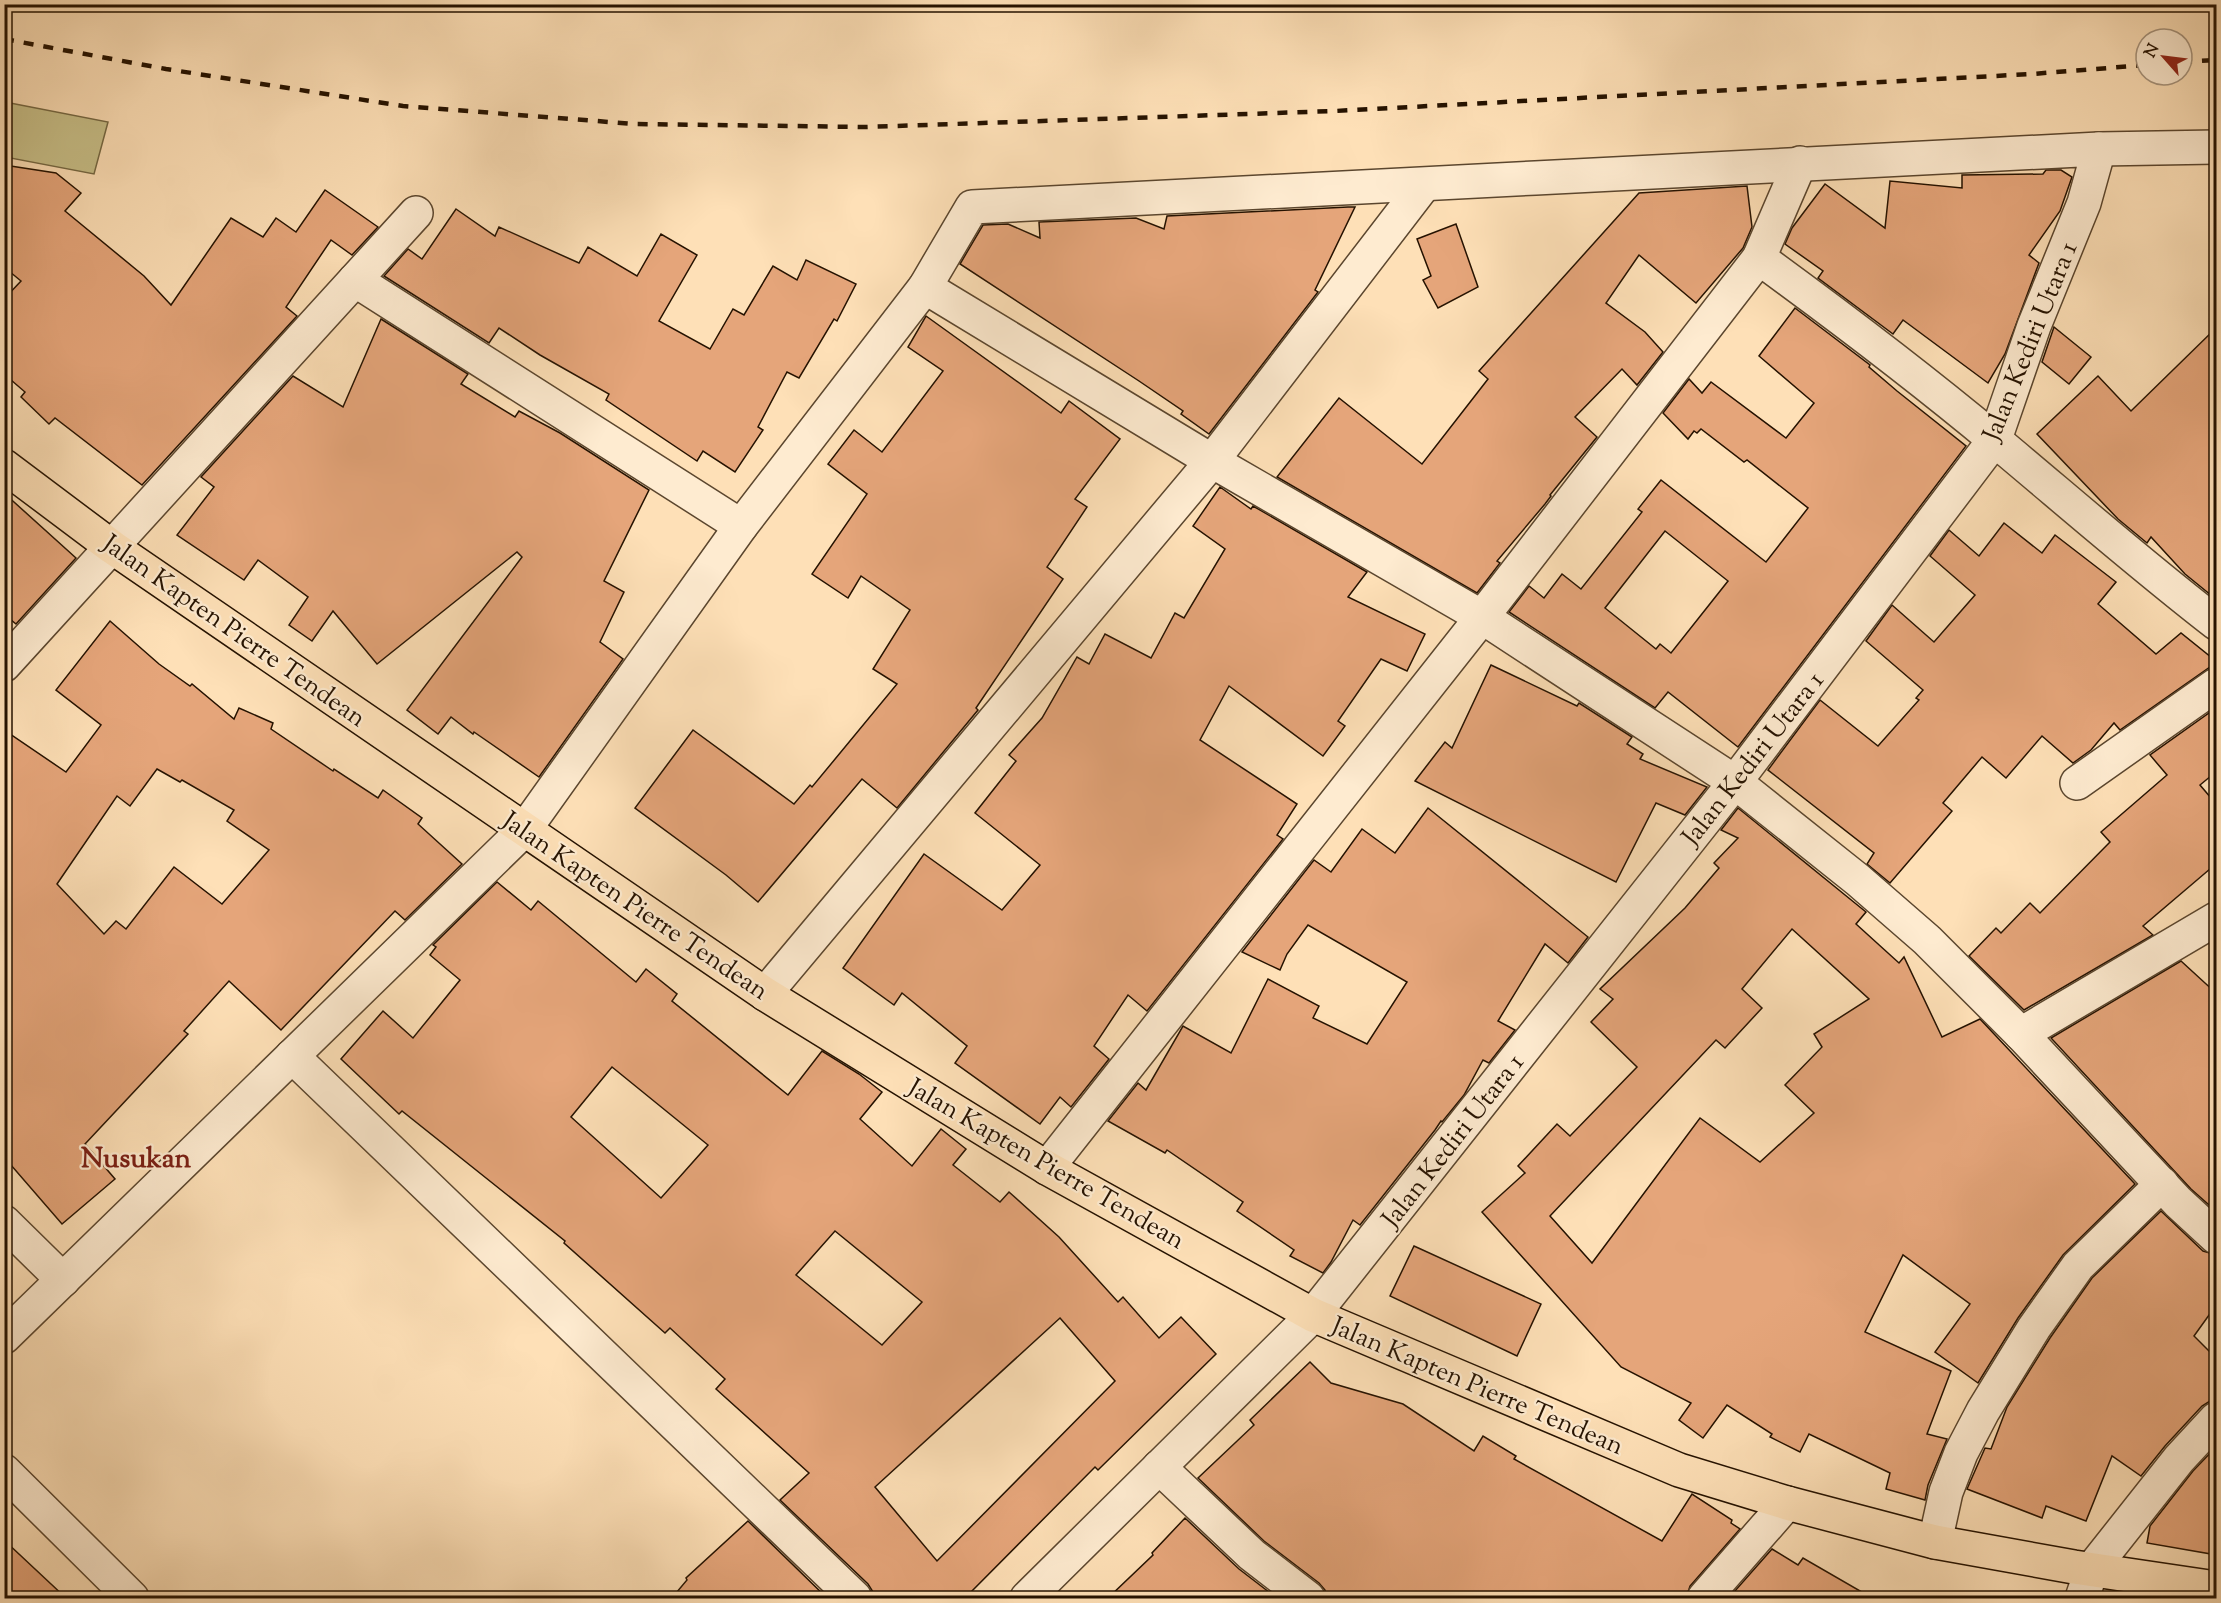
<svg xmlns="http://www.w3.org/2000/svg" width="2221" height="1603" viewBox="0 0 2221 1603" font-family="'Sorts Mill Goudy',serif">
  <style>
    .green { fill: #c8c089; stroke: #766944; stroke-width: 1.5 }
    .building { fill: #e5a57a; stroke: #251200; stroke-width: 1.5; fill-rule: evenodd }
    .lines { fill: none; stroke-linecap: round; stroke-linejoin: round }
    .minor-casing { stroke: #5b462e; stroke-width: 36 }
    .tertiary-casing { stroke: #5b462e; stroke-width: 36 }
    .trunk-casing { stroke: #251200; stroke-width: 36 }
    .minor { stroke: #feebd0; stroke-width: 33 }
    .tertiary { stroke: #feebd0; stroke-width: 33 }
    .trunk { stroke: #fee0b7; stroke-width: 33 }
    .rail { stroke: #251200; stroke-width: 4.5; stroke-dasharray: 10 10; stroke-linecap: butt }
    .labels { text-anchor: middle; stroke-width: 4.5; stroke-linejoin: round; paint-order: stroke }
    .street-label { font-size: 26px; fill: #251200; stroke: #feebd0 }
    .quarter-label { font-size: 28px; font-weight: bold; fill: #7a1f14; stroke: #feebd0 }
  </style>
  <rect width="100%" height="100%" fill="#fee0b7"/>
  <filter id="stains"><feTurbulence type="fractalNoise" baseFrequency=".00333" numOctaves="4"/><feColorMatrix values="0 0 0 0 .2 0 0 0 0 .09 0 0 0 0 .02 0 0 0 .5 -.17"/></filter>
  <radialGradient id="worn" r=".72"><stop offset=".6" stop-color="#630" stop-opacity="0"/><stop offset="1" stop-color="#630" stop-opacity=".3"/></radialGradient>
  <!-- green -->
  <path class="green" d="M5,102L108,122L94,174L5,157Z"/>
  <!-- building -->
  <g class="building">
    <path d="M4,165L56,173L81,193L65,211L144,276L171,305L231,218L263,237L276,218L296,232L325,190L378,227L352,255L331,240L286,307L297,316L142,485L55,418L49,424L21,397L25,392L4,374V299L21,281L4,267Z"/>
    <path d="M2046,170H2061L2072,177L2060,211L2029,255L2039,263L2005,354L1988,383L1903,320L1893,334L1818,278L1823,271L1785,244L1792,228L1825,184L1885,228L1890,181L1962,188V175L2043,174Z"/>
    <path d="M1747,186L1752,227L1743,248L1696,303L1639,255L1606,303L1645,332L1663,352L1637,385L1622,369L1575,417L1597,437L1550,495L1551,496L1545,504L1497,561L1500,563L1477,593L1277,477L1339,398L1422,464L1488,379L1479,371L1639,193Z"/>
    <path d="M1348,207H1355L1315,290L1318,292L1209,434L1181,414L1183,411L1139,381L960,264L983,225L1008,224L1040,238L1039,222L1136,218L1164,229L1167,216Z"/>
    <path d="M456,209L495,236L499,227L579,263L588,247L637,276L661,234L697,255L659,321L710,349L733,309L744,315L773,266L797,280L806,260L856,284L837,321L834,319L799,378L787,372L758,427L763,430L735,472L703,451L697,461L606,400L609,394L540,355L499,328L489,343L384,276L408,249L422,259Z"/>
    <path d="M1456,224L1478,287L1438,308L1423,280L1431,276L1417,239Z"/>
    <path d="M1795,308L1870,365L1869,367L1897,391L1966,446L1738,747L1668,692L1655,708L1509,612L1529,586L1544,598L1562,574L1581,589L1642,512L1638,509L1661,480L1766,562L1808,508L1747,460L1744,462L1701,429L1697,433L1694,431L1688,439L1663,413L1689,379L1702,393L1711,382L1786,438L1814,403L1759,356ZM1665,531L1728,581L1671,653L1660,644L1656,649L1605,608Z"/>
    <path d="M926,316L1061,413L1069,401L1120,439L1075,499L1087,507L1047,567L1063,579L976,708L978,710L897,808L862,779L758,902L726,875L635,808L693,730L794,804L810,785L812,787L897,684L873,669L910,610L861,576L848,598L812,574L867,494L828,464L854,430L882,452L943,371L908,347Z"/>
    <path d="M381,319L468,374L461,384L515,417L519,411L560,433L649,490L604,581L624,592L600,642L623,659L539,777L474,732L473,734L451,717L438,734L407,710L522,557L517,552L377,664L333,611L312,641L289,625L308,597L258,560L244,580L177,535L214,487L201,477L293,376L343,407Z"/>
    <path d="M2054,327L2091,357L2069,384L2042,362Z"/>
    <path d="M2217,327V600L2185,574L2151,537L2147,543L2118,519L2037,434L2098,376L2131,411Z"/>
    <path d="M1220,487L1251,509L1253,506L1367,572L1348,597L1425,634L1407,671L1381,659L1338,721L1345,726L1323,756L1229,686L1200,740L1297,804L1277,835L1283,839L1147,1011L1128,995L1094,1046L1109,1059L1071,1107L1060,1097L1040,1124L955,1063L967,1046L902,993L894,1005L843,968L924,854L1002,910L1040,865L975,813L1016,761L1009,755L1042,718L1077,657L1089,664L1105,634L1151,658L1175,613L1184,618L1225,549L1193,526Z"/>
    <path d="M4,493L76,558L16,624L4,614Z"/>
    <path d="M2004,523L2042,553L2055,535L2116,582L2098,604L2156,654L2181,633L2217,662L2120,730L2114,723L2091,750L2073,763L2042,736L2006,778L1982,757L1943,803L1952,811L1890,883L1867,864L1874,853L1768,770L1820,700L1878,746L1919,700L1916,698L1923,690L1866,641L1892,605L1934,642L1975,595L1930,556L1949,530L1979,556Z"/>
    <path d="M110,621L159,664L190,686L192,684L234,719L239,708L273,723L271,729L333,771L334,769L378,798L383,790L422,818L418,824L462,864L405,920L395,911L281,1030L229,981L184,1031L188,1034L85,1144L115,1179L62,1224L4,1157V730L66,772L101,725L56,690ZM157,769L180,782L182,780L234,810L227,821L269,850L222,904L174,867L126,929L116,921L104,934L57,884L117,796L130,806Z"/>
    <path d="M1491,665L1577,706L1579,703L1632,737L1627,744L1643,754L1640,759L1707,787L1685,815L1656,803L1616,882L1415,781L1445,742L1452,748Z"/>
    <path d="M2209,713L2217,722V771L2200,785L2217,805V863L2143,926L2153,935L2024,1010L1969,956L1996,928L2001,933L2030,903L2040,913L2110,842L2101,832L2167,775L2150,755Z"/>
    <path d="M1428,808L1588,937L1568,963L1545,944L1498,1021L1515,1030L1489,1063L1483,1060L1464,1095L1442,1122L1441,1121L1435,1130L1360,1225L1353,1220L1331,1262L1323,1273L1290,1256L1294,1250L1237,1211L1243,1202L1167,1150L1165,1153L1108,1121L1138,1083L1146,1090L1183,1026L1231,1053L1268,979L1319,1006L1313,1018L1367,1044L1407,982L1308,925L1287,954L1280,970L1242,952L1314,860L1331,872L1362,829L1395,853Z"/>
    <path d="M1738,808L1866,912L1856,924L1899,963L1904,957L1942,1037L1980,1019L2135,1184L2063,1255L2018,1318L1978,1383L1935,1352L1970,1304L1903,1255L1865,1332L1951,1371L1927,1434L1947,1439L1928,1485L1925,1500L1886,1489L1890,1473L1809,1434L1800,1452L1770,1437L1772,1434L1727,1405L1703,1438L1679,1420L1691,1403L1621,1367L1482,1212L1525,1173L1518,1166L1557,1124L1570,1136L1637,1067L1591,1022L1613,999L1600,989L1685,908L1719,868L1714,863L1738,838L1721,830ZM1792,929L1869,999L1814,1034L1822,1047L1785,1085L1814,1113L1760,1162L1700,1118L1592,1263L1550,1216L1716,1040L1725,1048L1762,1008L1742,989Z"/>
    <path d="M497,882L531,910L538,901L636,982L646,969L677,994L672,1001L788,1095L822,1051L859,1074L882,1092L860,1119L912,1166L941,1129L966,1149L953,1165L1000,1202L1009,1192L1059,1237L1118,1302L1123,1297L1159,1338L1181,1317L1216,1354L1098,1470L1095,1467L964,1599H873V1592L868,1584L780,1500L809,1473L716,1389L725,1379L670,1328L665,1333L564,1243L565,1241L402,1111L399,1114L341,1059L383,1011L413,1038L460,980L430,955L436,947L433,945ZM612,1067L708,1145L661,1198L571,1117ZM835,1231L922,1302L882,1345L796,1275ZM1060,1318L1115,1381L937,1561L875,1487Z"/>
    <path d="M2181,961L2217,994V1212L2191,1189L2051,1038Z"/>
    <path d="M2161,1211L2203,1251L2217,1255V1304L2194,1336L2217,1359V1401H2210L2202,1406L2165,1446L2141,1476L2112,1456L2086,1521L2046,1506L2042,1518L1967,1489L1985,1448L1991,1449L2007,1407L2050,1338L2092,1278Z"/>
    <path d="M1414,1246L1541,1304L1517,1356L1390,1296Z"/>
    <path d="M1310,1362L1331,1383L1403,1404L1474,1451L1483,1436L1516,1456L1514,1459L1662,1541L1692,1494L1732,1520L1731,1523L1740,1529L1690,1586L1686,1599H1326L1325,1590L1319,1583L1264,1541L1198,1478L1254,1425L1250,1420Z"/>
    <path d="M2217,1446V1555L2147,1543L2150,1526L2193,1471Z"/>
    <path d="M1185,1518L1239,1569L1278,1599H1107L1153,1555L1152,1553Z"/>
    <path d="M748,1521L828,1599H671L687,1580L686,1578Z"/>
    <path d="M4,1540L67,1599H4Z"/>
    <path d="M1772,1549L1798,1565L1803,1558L1874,1599H1744L1734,1592Z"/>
  </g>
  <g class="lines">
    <!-- minor casing -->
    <g class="minor-casing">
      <g id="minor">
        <path d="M1759,258C1840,317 1919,377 1996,441C2069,502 2141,565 2216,623"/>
        <path d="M355,280L741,526"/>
        <path d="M925,287L1212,461L1482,617L1735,782L1858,880L1927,940L2021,1034L2178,1202L2216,1237"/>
        <path d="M4,665L416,213"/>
        <path d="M2077,783L2216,685"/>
        <path d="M765,994L1212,461L1423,186"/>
        <path d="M2021,1034L2216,919"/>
        <path d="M292,1056L855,1598"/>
        <path d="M1047,1168L1482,617L1759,258L1800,163"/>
        <path d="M4,1222L63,1280"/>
        <path d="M4,1337L525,829L741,526L925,287L972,207C1348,189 1723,167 2099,149L2084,203L2034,326L1995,439L1735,782L1313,1315L1027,1598"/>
        <path d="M1159,1467L1252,1555L1308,1598"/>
        <path d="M4,1471L132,1598"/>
        <path d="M1935,1542L1946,1492L1961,1453L1983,1411L2034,1328L2078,1266L2162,1184"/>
        <path d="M1704,1598L1787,1503"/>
        <path d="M2082,1598L2092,1569L2179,1459L2216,1419"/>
      </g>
    </g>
    <!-- tertiary casing -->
    <g class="tertiary-casing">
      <path id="tertiary" d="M2099,149L2216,147"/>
    </g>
    <!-- trunk casing -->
    <g class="trunk-casing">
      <path id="trunk" d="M4,466L112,547L765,994L1047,1168L1313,1315L1679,1470L1787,1503L1935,1542L2074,1567L2216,1588"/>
    </g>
    <!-- minor -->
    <use href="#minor" class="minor"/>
    <!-- tertiary -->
    <use href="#tertiary" class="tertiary"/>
    <!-- trunk -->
    <use href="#trunk" class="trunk"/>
    <!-- rail -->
    <g class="rail">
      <path d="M4,39L166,69L403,106L635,124L866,127L1335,111L2032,74L2146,65"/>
      <path d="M2182,62L2216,60"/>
    </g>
  </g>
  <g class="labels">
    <!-- street labels -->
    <g class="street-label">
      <text transform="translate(2029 341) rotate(-68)" y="9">Jalan Kediri Utara 1</text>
      <text transform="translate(235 630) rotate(35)" y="9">Jalan Kapten Pierre Tendean</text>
      <text transform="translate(1752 758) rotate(-52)" y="9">Jalan Kediri Utara 1</text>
      <text transform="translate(636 905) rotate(34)" y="9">Jalan Kapten Pierre Tendean</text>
      <text transform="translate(1452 1140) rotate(-52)" y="9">Jalan Kediri Utara 1</text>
      <text transform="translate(1047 1163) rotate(30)" y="9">Jalan Kapten Pierre Tendean</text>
      <text transform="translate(1478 1385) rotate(23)" y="9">Jalan Kapten Pierre Tendean</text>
    </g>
    <!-- quarter labels -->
    <g class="quarter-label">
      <text x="136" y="1167">Nusukan</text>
    </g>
  </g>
  <!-- margin -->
  <rect width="2221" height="1603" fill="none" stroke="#fee0b7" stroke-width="24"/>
  <rect x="6" y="6" width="2209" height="1591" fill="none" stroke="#251200" stroke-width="3"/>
  <rect x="12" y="12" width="2197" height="1579" fill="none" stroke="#251200" stroke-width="1.5"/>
  <!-- north arrow -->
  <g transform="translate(2164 57) rotate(298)"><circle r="28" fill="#feebd0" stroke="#a7947d" stroke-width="1.5"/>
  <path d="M0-4.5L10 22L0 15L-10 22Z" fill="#8f2418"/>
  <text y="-9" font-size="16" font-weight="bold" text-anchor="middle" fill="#251200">N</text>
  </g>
  <rect width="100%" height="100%" filter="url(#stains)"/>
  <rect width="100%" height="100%" fill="url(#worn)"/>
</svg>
